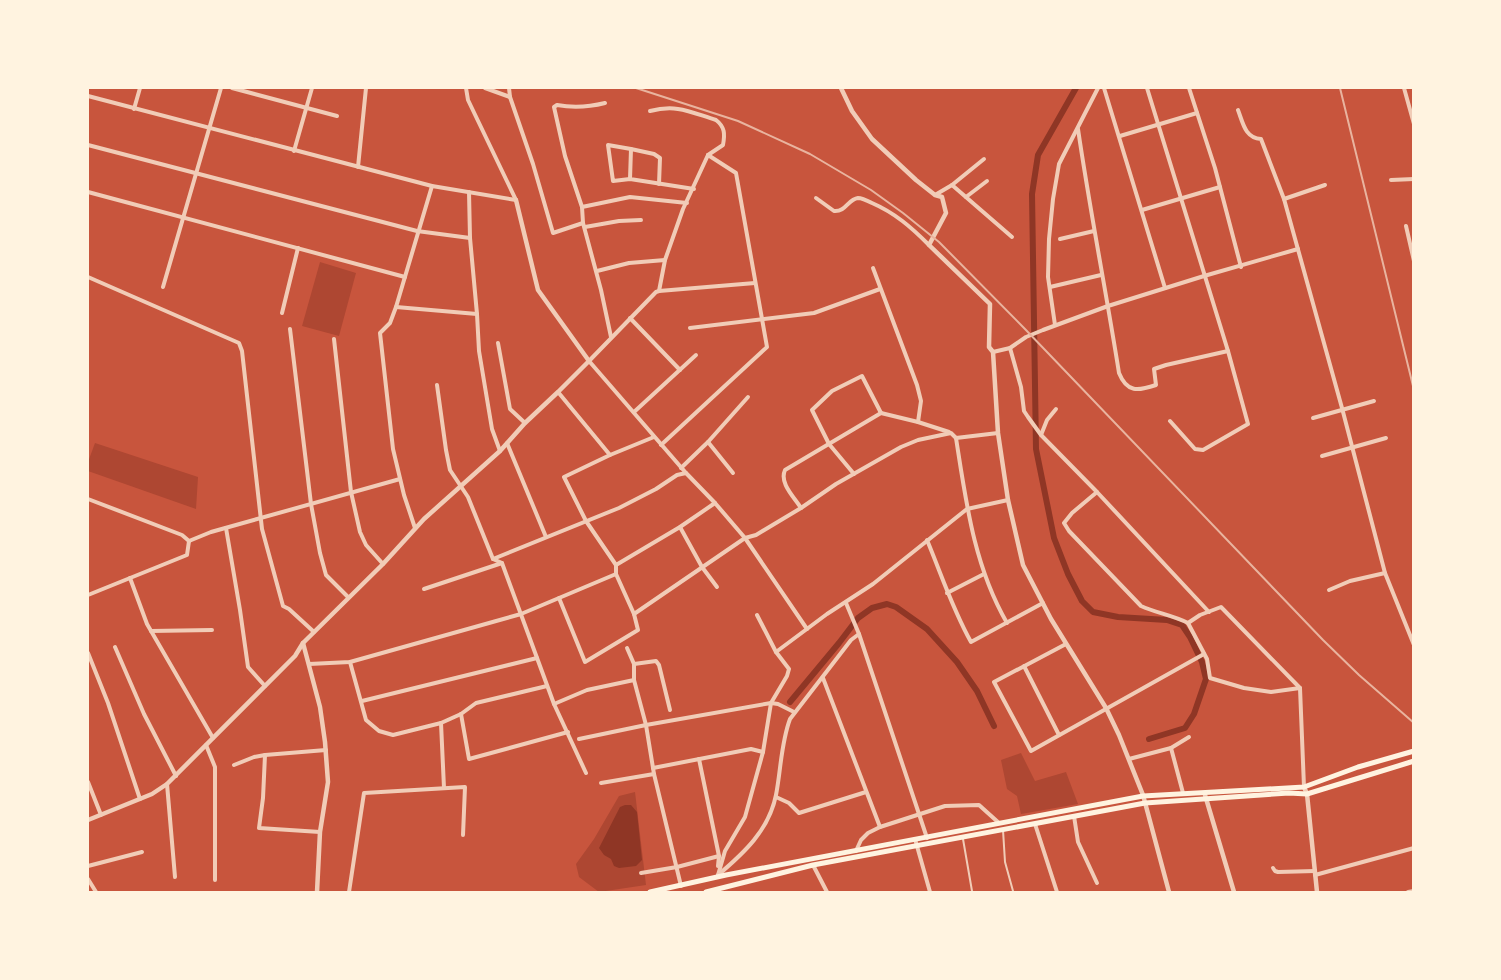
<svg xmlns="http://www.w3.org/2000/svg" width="1501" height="980" viewBox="0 0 1501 980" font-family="'Golos Text',sans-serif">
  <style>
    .green { fill: #ae4732 }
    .water { fill: #8f3625 }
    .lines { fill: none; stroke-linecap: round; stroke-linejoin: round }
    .canal { stroke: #8f3625; stroke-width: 6 }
    .service { stroke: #f1ccb7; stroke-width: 2 }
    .minor { stroke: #f1ccb7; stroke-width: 4 }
    .tertiary { stroke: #f1ccb7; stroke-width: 4.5 }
    .secondary { stroke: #fff3e0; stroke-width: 5 }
    .rail { stroke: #e9b49f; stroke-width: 2 }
  </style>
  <rect width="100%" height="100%" fill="#c8553d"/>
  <!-- green -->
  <g class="green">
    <path d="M320,262L356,273L339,336L302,326Z"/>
    <path d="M95,443L198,477L196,509L88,471V462Z"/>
    <path d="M1021,753L1035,781L1066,772L1078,804L1021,814L1017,796L1007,789L1001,760Z"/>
    <path d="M635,792L646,885L599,892L579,877L576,864L594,839L619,796Z"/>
  </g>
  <!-- water -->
  <path class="water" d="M625,805H631L637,812L642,860L636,866L619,868L614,866L611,859L604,855L599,848L620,807Z"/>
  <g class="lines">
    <!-- canal -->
    <g class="canal">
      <path d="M1076,88L1038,155L1032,194L1036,449L1054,538L1068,574L1082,601L1093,612L1118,617L1167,620L1182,625L1190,637L1202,662L1206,679L1194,714L1185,728L1149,739"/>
      <path d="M790,702L839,643L858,618L872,608L887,604L896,607L927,629L957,662L977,691L994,726"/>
    </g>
    <!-- service -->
    <g class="service">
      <path d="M1003,830L1005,862L1013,891"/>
      <path d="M963,839L972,891"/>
    </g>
    <!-- minor -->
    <g class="minor">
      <path d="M232,88L337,116"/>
      <path d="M466,88L468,100L516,200"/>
      <path d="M485,88L510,97"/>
      <path d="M509,88L510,97L533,164L553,233L583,223"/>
      <path d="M1104,88L1165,288"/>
      <path d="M1147,88L1228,351L1248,424L1203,450L1195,449L1170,421"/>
      <path d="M1189,88L1215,168L1241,267"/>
      <path d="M1404,88L1414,124"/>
      <path d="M88,96L432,186L516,200"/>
      <path d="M605,103C589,107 573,108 557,105L554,107L565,156L582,207L583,223L601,290L611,337"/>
      <path d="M134,109L140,88"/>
      <path d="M1238,110C1243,123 1245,138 1261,139L1284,199L1342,408L1385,573L1414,645"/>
      <path d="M650,111C677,104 690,112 716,120C725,127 725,134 723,145L708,155"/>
      <path d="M1078,129C1090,211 1106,291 1119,373C1127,393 1138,391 1156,385L1154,369L1166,365L1228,351"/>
      <path d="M1120,136L1197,113"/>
      <path d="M88,145L417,231L470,238"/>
      <path d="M631,149L654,154L660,158L659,184"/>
      <path d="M294,151L312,88"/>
      <path d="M708,155L683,209L665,260L659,291L656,292L589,361L686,473L715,503L745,538L807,629"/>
      <path d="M358,167L366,88"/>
      <path d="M630,179L631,149L608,145L613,181L630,179L694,189"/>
      <path d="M1391,180L1414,179"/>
      <path d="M952,185L1012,237"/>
      <path d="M88,192L405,277"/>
      <path d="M469,192L470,238L477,314L479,351L492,429L500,451"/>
      <path d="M935,195L952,185L984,159"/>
      <path d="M966,197L987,181"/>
      <path d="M816,198L834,211C846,212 848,199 858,198C862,198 868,201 872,203C895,213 911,227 929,245"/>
      <path d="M1284,199L1325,185"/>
      <path d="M582,207L630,197L687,203"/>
      <path d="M1142,210L1220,187"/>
      <path d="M1406,226L1414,261"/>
      <path d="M585,227L619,221L641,220"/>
      <path d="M1060,239L1094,231"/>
      <path d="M873,268L917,385L921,401L918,422"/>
      <path d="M597,271L629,263L665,260"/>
      <path d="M88,277L239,343L242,351L262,529L283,606L289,609L314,632"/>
      <path d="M163,287L221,88"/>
      <path d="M1050,287L1101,275"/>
      <path d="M659,291L755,283"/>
      <path d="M396,307L477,314"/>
      <path d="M282,313L298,248"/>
      <path d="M630,318L680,370"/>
      <path d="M1055,325L1048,277L1049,239L1053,199L1059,164L1098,88"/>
      <path d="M690,328L814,313L880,289"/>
      <path d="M290,329L311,504L320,553L326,575L348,597"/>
      <path d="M334,339L351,492L360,532L366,545L383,564"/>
      <path d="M498,343L510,409L525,423"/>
      <path d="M1010,348L1021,387L1024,411L1028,417L1041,435L1097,492L1209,612"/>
      <path d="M993,352L1010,348L1026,337L1043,330L1108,306L1204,276L1298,249"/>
      <path d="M437,385L446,450L450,470L468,497L493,559L502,563L554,704L586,773"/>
      <path d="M558,392L610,455"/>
      <path d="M634,412L696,355"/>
      <path d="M1313,418L1374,401"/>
      <path d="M1041,435L1047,420L1056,409"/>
      <path d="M956,438C966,502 974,566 1007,623"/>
      <path d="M708,442L733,473"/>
      <path d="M507,443L546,537"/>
      <path d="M661,445L767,347L736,173L708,155"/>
      <path d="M1322,456L1386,438"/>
      <path d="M681,468L708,442L748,397"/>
      <path d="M854,474L829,444L812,410L832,391L862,376L881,413"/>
      <path d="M1097,492L1072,513L1064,523L1069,531L1141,606C1156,613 1172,615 1188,623"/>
      <path d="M88,499L182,535L189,541"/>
      <path d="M801,508C794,497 779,483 785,470L881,413L918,422L949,432"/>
      <path d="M680,527L702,567L717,587"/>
      <path d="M226,528L240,610L248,667L265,686"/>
      <path d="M415,528L404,495L393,449L380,333L390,323L396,307L432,186"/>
      <path d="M927,540C942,576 952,608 971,642L1043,603"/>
      <path d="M189,541L211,532L400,479"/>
      <path d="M493,559L619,508L656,489L677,475L686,473"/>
      <path d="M616,565L680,527L715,503"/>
      <path d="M130,578L147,624L213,738"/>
      <path d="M424,589L502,563"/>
      <path d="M1329,590L1350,581L1385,573"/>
      <path d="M947,593L984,574"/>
      <path d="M88,595L187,555L189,541"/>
      <path d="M559,598L585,662L638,630L634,614L616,574V565L586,521L564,477L610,455L654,437"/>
      <path d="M846,603L859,634L927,838"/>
      <path d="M634,614L745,538L756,535L801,508L836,484L901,447L918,440L951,433L956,438L998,433"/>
      <path d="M1188,623L1200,615L1221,607L1300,688L1304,787"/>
      <path d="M1188,623L1207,659L1210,678L1244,688L1271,692L1300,688"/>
      <path d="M151,631L212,630"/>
      <path d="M1066,644L994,682L1031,751L1204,654"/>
      <path d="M115,647L144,714L176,776"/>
      <path d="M627,648L634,664V680"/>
      <path d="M776,652L827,614L873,584L967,509L1008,500"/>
      <path d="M88,653L108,703L140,799"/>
      <path d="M350,662L366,720L379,731L393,735L441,723L461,714L476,703L547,686"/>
      <path d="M309,664L350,662L521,614L616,574"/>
      <path d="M634,664L656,661L659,665L670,710"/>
      <path d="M1024,666L1059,735"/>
      <path d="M823,678L880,827"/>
      <path d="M362,701L537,658"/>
      <path d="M554,704L587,690L634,680L646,725L771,703L778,704L794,712"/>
      <path d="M461,714L469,759L568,732"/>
      <path d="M441,723L444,788"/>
      <path d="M579,739L646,725L654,774L681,886"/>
      <path d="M206,745L215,767V880"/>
      <path d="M1171,748L1183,793"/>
      <path d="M265,755L263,798L259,828L320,832"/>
      <path d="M699,759L719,856L718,866"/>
      <path d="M1129,759L1171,748L1189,737"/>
      <path d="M234,765L254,757L265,755L326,750"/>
      <path d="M653,768L751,749L763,752"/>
      <path d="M88,782L101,815"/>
      <path d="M601,783L654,774"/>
      <path d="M167,784L175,877"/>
      <path d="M776,797L789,803L799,813L866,792"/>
      <path d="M1074,816L1078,842L1097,883"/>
      <path d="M1035,824L1057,892"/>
      <path d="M915,839L930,892"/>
      <path d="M856,851L861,840L868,833L880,827L945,806L979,805L999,823"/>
      <path d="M813,865L827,892"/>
      <path d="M88,866L142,852"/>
      <path d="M1273,868L1275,871L1278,872L1315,871"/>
      <path d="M641,873L677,867L719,856"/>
      <path d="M718,875C744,853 769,830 776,795C781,769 781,743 790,719L851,640L859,634"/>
      <path d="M718,875L725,851L745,817L763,752L771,703L787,676L789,669L776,652L757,615"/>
      <path d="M1315,875L1414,848"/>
      <path d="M88,879L96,892"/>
      <path d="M349,892L364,793L465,787L463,835"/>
      <path d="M1408,892L1414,891"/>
    </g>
    <!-- tertiary -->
    <g class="tertiary">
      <path d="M841,88L852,111L872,139L916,180L935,195L942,197L946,213L929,245L990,304L989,347L993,352L998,433L1008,500L1023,565L1051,619L1106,708L1119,735L1143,795L1169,892"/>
      <path d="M303,643L320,707L325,742L328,782L320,832L317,892"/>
      <path d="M1304,787L1307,794L1317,892"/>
      <path d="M1205,795L1234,892"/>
      <path d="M88,820L152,794L167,784L295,656L303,643L383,564L424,519L500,451L525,423L558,392L589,361L538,290L516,200"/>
    </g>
    <!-- secondary -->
    <g class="secondary">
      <path d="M650,892L726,875L1143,796L1304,787L1358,767L1414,751"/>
      <path d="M706,892L813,865L1145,803L1289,793L1307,794L1414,761"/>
    </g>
    <!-- rail -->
    <g class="rail">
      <path d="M636,88L738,121L810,154L871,190L903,213L939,242L1024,328L1323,640L1359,675L1414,723"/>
      <path d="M1340,88L1414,390"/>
    </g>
  </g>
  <!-- border -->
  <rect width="1501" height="980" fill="none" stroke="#fff3e0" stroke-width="178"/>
</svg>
